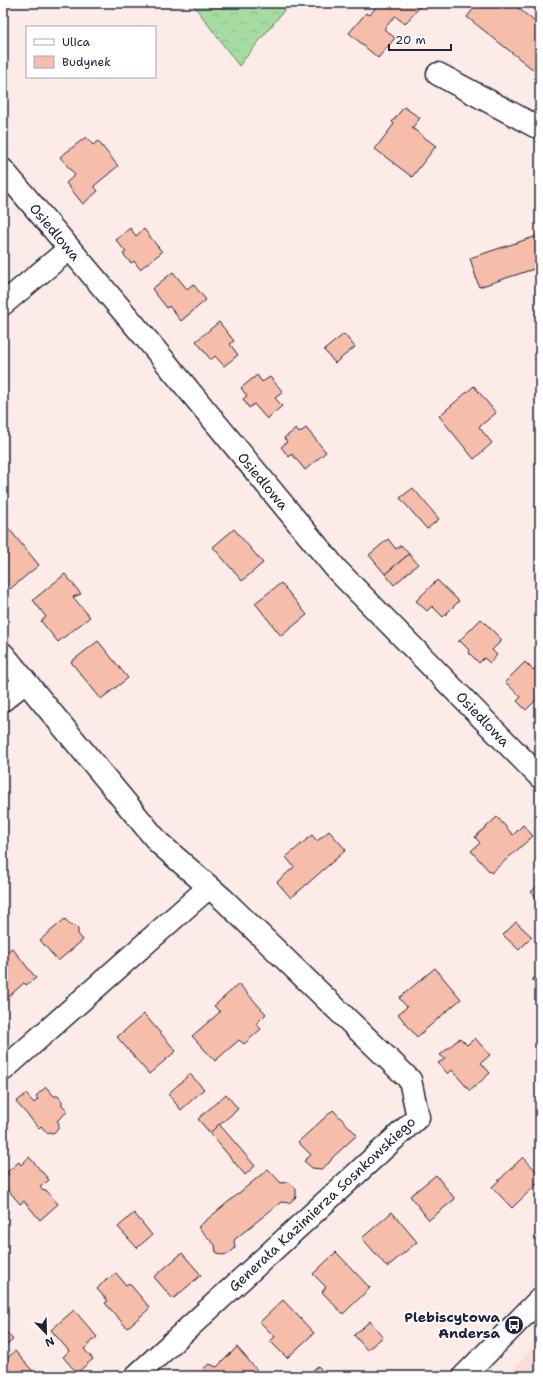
<svg xmlns="http://www.w3.org/2000/svg" width="543" height="1379" viewBox="0 0 543 1379" font-family="'Shantell Sans',sans-serif">
  <style>
    .built { fill: #faddd4 }
    .forest { fill: url(#forest-crowns); stroke: #637f6e }
    .building { fill: #f5bdaa; stroke: #22223b }
    .lines { fill: none; stroke-linecap: round; stroke-linejoin: round }
    .minor-casing { stroke: #22223b; stroke-width: 25 }
    .minor { stroke: #fff; stroke-width: 22 }
    .labels { text-anchor: middle; stroke-width: 4; stroke-linejoin: round; paint-order: stroke }
    .street-label { font-size: 14px; fill: #22223b; stroke: #fff }
    .poi-label { font-size: 14px; font-weight: bold; fill: #22223b; stroke: #fff; text-anchor: end }
  </style>
  <defs>
    <pattern id="forest-crowns" width="20" height="18" patternUnits="userSpaceOnUse"><rect width="20" height="18" fill="#a4dca1"/><path d="M2 6a3 3 0 1 1 6 0M12 15a3 3 0 1 1 6 0" fill="none" stroke="#8dbc8c"/></pattern>
  </defs>
  <rect width="100%" height="100%" fill="#fcebe6"/>
  <filter id="ink" filterUnits="userSpaceOnUse"><feTurbulence type="fractalNoise" baseFrequency=".025" numOctaves="2"/><feDisplacementMap in="SourceGraphic" scale="8" xChannelSelector="R" yChannelSelector="G"/><feConvolveMatrix kernelMatrix="1 2 1 2 8 2 1 2 1" color-interpolation-filters="sRGB"/></filter>
  <g filter="url(#ink)">
    <!-- built -->
    <path class="built" d="M540,1341V1376H506Z"/>
    <!-- forest -->
    <path class="forest" d="M192,3H290L239,66Z"/>
    <!-- building -->
    <g class="building">
      <path d="M379,3H423L405,24L395,16L384,29L395,38L378,58L349,33L366,13L370,15Z"/>
      <path d="M478,3H512L540,26V75L467,17Z"/>
      <path d="M404,107L420,118L412,128L436,146L412,177L375,149L394,124L392,122Z"/>
      <path d="M86,137L93,145L98,141L118,166L94,186L98,191L83,204L66,183L75,175L60,157Z"/>
      <path d="M130,228L136,236L144,229L162,252L140,269L134,261L131,263L123,254L126,252L116,240Z"/>
      <path d="M540,235V267L479,287L470,258Z"/>
      <path d="M173,272L187,289L193,284L206,300L181,321L169,306L167,308L152,289Z"/>
      <path d="M219,322L234,341L230,344L238,355L224,366L215,356L211,360L196,341Z"/>
      <path d="M344,334L355,347L335,363L324,350Z"/>
      <path d="M257,375L262,382L270,377L283,392L275,398L282,406L267,419L254,404L249,408L243,399L247,396L241,388Z"/>
      <path d="M474,386L496,413L479,427L492,443L474,459L439,416Z"/>
      <path d="M306,428L326,452L305,470L292,454L289,457L281,447L287,442L284,438L296,429L299,433Z"/>
      <path d="M413,488L439,519L427,529L400,498Z"/>
      <path d="M4,523L39,565L10,589L3,580V524Z"/>
      <path d="M234,529L263,563L242,581L213,547Z"/>
      <path d="M388,539L396,549L401,545L409,554L385,574L369,555Z"/>
      <path d="M409,554L418,564L394,585L385,574Z"/>
      <path d="M65,574L81,594L73,597L90,617L58,642L41,621L46,617L33,600Z"/>
      <path d="M437,580L459,601L443,617L432,606L427,611L416,601Z"/>
      <path d="M281,583L307,615L281,636L255,603Z"/>
      <path d="M481,619L502,640L492,650L497,655L490,663L484,658L479,663L468,652L469,650L460,641L458,642Z"/>
      <path d="M98,641L128,678L101,699L71,662Z"/>
      <path d="M525,662L533,670L536,667L540,671V696L526,710L517,701L521,697L505,682Z"/>
      <path d="M497,817L513,835L523,825L533,836L491,873L471,851L480,843L475,837Z"/>
      <path d="M329,831L346,850L291,898L277,882L294,867L286,857L312,835L317,841Z"/>
      <path d="M540,883V901L531,892Z"/>
      <path d="M65,919L70,925L75,926L78,929V934L83,940L58,961L40,940Z"/>
      <path d="M516,922L532,937L519,950L503,935Z"/>
      <path d="M12,948L36,978L26,985L24,983L7,998L3,993V955Z"/>
      <path d="M435,968L461,999L417,1037L398,1014L407,1007L399,998Z"/>
      <path d="M540,973V988L532,980Z"/>
      <path d="M239,984L266,1014L256,1024L261,1029L244,1044L239,1040L215,1061L192,1036L220,1012L214,1006Z"/>
      <path d="M144,1014L176,1051L149,1074L117,1037Z"/>
      <path d="M460,1038L467,1045L475,1038L490,1055L481,1063L490,1073L470,1091L452,1070L448,1074L438,1063L445,1059L440,1055Z"/>
      <path d="M190,1074L204,1089L181,1110L168,1094Z"/>
      <path d="M46,1087L54,1096H58L62,1101V1105L68,1111L57,1121L59,1123L58,1129L53,1133L49,1132L48,1134L41,1126L39,1128L16,1102L26,1094L34,1103L38,1099L36,1096Z"/>
      <path d="M226,1094L238,1109L210,1133L198,1119Z"/>
      <path d="M333,1110L357,1135L333,1157L329,1163L321,1169L312,1168L304,1161L311,1155L298,1142Z"/>
      <path d="M219,1124L255,1166L245,1175L210,1133Z"/>
      <path d="M29,1157L49,1180L40,1187L43,1191L46,1190L58,1204L40,1220L24,1201L20,1204L3,1184V1180L9,1174L7,1172L19,1162L21,1165Z"/>
      <path d="M523,1157L540,1175V1181L512,1208L492,1187Z"/>
      <path d="M268,1169L281,1183L288,1182L296,1188V1197L289,1203L281,1202L234,1240L235,1248L229,1254L221,1255L216,1252L215,1245L198,1227Z"/>
      <path d="M436,1175L455,1199L429,1220L410,1196Z"/>
      <path d="M392,1212L417,1242L387,1267L362,1238Z"/>
      <path d="M134,1213L152,1235L137,1248L118,1227Z"/>
      <path d="M336,1252L370,1288L343,1314L322,1292L326,1287L313,1274Z"/>
      <path d="M182,1253L201,1275L173,1299L154,1277Z"/>
      <path d="M116,1273L126,1285L129,1283L150,1308L127,1328L105,1303L108,1301L97,1289L106,1279L110,1278Z"/>
      <path d="M283,1300L314,1333L287,1358L270,1341L275,1337L260,1322Z"/>
      <path d="M74,1310L97,1337L84,1349L93,1359L77,1373L63,1357L69,1351L51,1330Z"/>
      <path d="M370,1321L383,1337L367,1350L354,1335Z"/>
      <path d="M3,1328L13,1340L3,1348Z"/>
      <path d="M237,1347L262,1376H204L203,1369L209,1364L217,1367Z"/>
      <path d="M15,1351L37,1376H3V1362Z"/>
      <path d="M318,1366L327,1376H306Z"/>
    </g>
    <g class="lines">
      <!-- minor casing -->
      <g class="minor-casing">
        <g id="minor">
          <path d="M438,74L535,126L540,121"/>
          <path d="M3,170L149,342L337,570L540,777"/>
          <path d="M3,304L69,249"/>
          <path d="M3,654L159,843L223,899L410,1080L418,1117L136,1376"/>
          <path d="M3,700L25,682"/>
          <path d="M3,1070L209,887"/>
          <path d="M464,1376L540,1299"/>
        </g>
      </g>
      <!-- minor -->
      <use href="#minor" class="minor"/>
    </g>
  </g>
  <!-- icons -->
  <defs>
    <g id="bus-disc" transform="scale(1)"><circle r="9.5" fill="#22223b" stroke="#fff"/><path d="M-5-6H5V4H4V6H2V4H-2V6H-4V4H-5ZM-3.5-4V0h7V-4ZM-3.5 1.2v1.5H-2V1.2ZM2 1.2v1.5H3.5V1.2Z" fill="#fff"/></g>
  </defs>
  <g fill-rule="evenodd">
    <use href="#bus-disc" x="514" y="1325"/>
  </g>
  <g class="labels">
    <!-- street labels -->
    <g class="street-label">
      <text transform="translate(55 232) rotate(50)" y="5">Osiedlowa</text>
      <text transform="translate(263 481) rotate(50)" y="5">Osiedlowa</text>
      <text transform="translate(483 719) rotate(46)" y="5">Osiedlowa</text>
      <text transform="translate(322 1204) rotate(-43)" y="5">Generała Kazimierza Sosnkowskiego</text>
    </g>
    <!-- poi labels -->
    <g class="poi-label">
      <text x="500" y="1322">Plebiscytowa<tspan x="500" dy="16">Andersa</tspan></text>
    </g>
  </g>
  <!-- margin -->
  <rect width="543" height="1379" fill="none" stroke="#fff" stroke-width="16"/>
  <rect x="8" y="8" width="527" height="1363" fill="none" stroke="#22223b" stroke-width="1.5" filter="url(#ink)"/>
  <!-- legend -->
  <rect x="26" y="26" width="130" height="52" fill="#ffffff" stroke="#a7a7b1"/>
  <rect x="34" y="39" width="20" height="6" fill="#ffffff" stroke="#a7a7b1"/>
  <text x="62" y="46" font-size="12" fill="#22223b">Ulica</text>
  <rect x="34" y="56" width="20" height="12" fill="#f5bdaa" stroke="#a7a7b1"/>
  <text x="62" y="66" font-size="12" fill="#22223b">Budynek</text>
  <!-- north arrow -->
  <g transform="translate(46 1333) rotate(157)" stroke="#ffffff" stroke-width="3" paint-order="stroke">
  <path d="M0-3L7 15L0 10L-7 15Z" fill="#22223b"/>
  <text y="-6" font-size="11" font-weight="bold" text-anchor="middle" fill="#22223b">N</text>
  </g>
  <!-- scale -->
  <path d="M389 44v6h62v-6" fill="none" stroke="#22223b" stroke-width="2"/>
  <text x="395" y="44" font-size="12" fill="#22223b" stroke="#ffffff" stroke-width="3" paint-order="stroke">20 m</text>
</svg>
